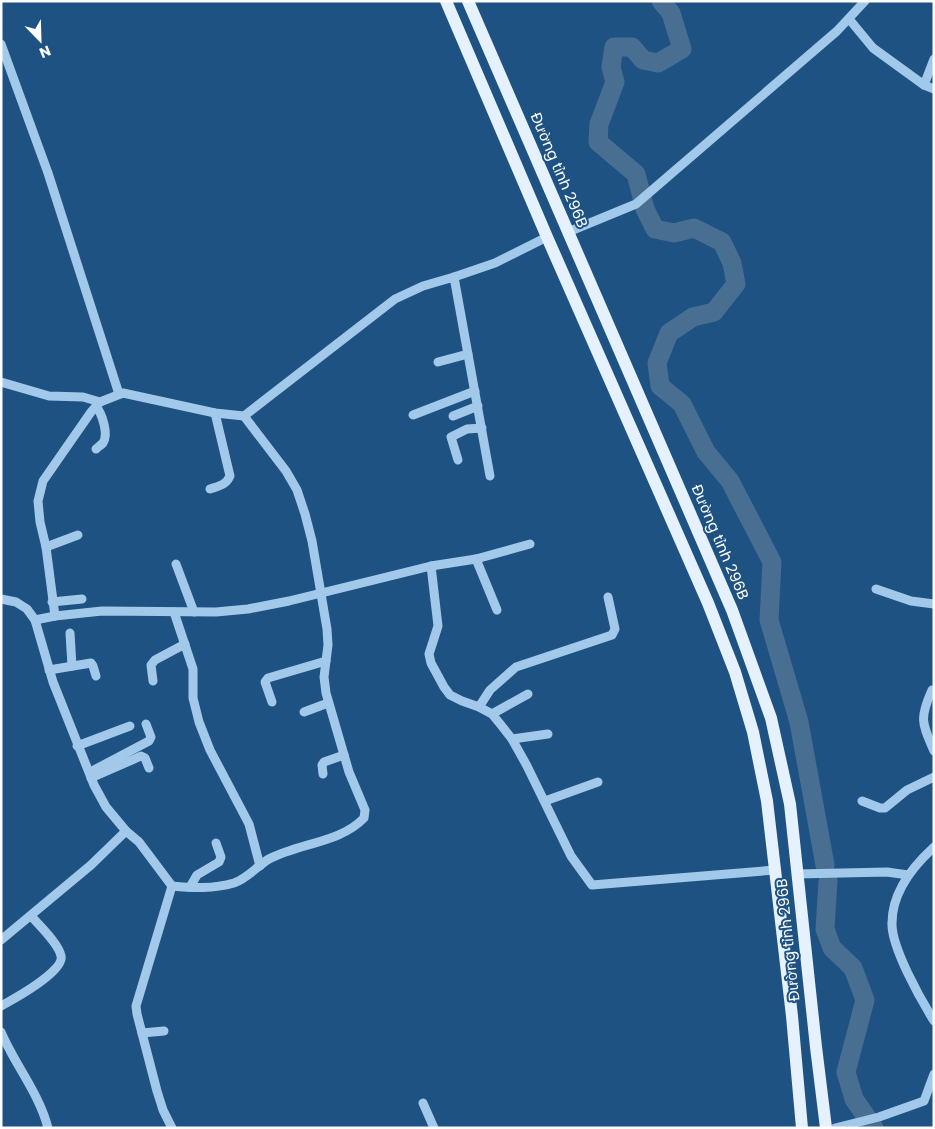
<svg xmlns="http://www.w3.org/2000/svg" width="935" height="1129" viewBox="0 0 935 1129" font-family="Poppins,sans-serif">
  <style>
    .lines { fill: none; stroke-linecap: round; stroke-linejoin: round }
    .river { stroke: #486f92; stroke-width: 19 }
    .minor { stroke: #a2c9ea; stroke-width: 9 }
    .major { stroke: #e6f1fe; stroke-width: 12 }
    .labels { text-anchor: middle; stroke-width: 4; stroke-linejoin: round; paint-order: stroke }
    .street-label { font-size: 15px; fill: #fff; stroke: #1d5282 }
  </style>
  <rect width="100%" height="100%" fill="#1d5282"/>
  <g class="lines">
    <!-- river -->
    <g class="river">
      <path d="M661,1L671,13L682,49L658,63L643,60L632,47H614L611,67L615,82L599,124L598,142L636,174L645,209L655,229L674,233L694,228L722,242L732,263L736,284L714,312L693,317L669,333L657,363L660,386L682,404L706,452L730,481L772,562L769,620L799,722L825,865"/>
      <path d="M828,881L825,929L832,948L853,968L865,1000L846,1072L854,1099L874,1128"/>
    </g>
    <!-- minor -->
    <g class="minor">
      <path d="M849,19L873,48L924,85L934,89"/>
      <path d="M1,44L48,173L119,394"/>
      <path d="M924,85L934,59"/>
      <path d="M568,232L636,204L837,31L865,1"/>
      <path d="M454,277L495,263L547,237"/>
      <path d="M438,362L468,354"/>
      <path d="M1,382L49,396L83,397L100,402"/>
      <path d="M413,415L475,391"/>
      <path d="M453,416L478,406"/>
      <path d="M96,449C98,447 101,445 103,443C109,434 102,414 96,406"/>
      <path d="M458,460L451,437L467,429L482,428"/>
      <path d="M210,489C219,486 226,485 230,476L215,413"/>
      <path d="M46,547L78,535"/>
      <path d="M476,559L497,610"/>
      <path d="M176,564L194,612"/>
      <path d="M431,566L438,626L429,654L431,663L444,687L450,695L462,701L479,707L492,714L501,725L512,739L527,766L571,856L592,885L775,870"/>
      <path d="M876,589L911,601L934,604"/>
      <path d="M1,599L16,602L27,609L35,620L53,682L94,785L106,807L126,831L139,842L172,886L136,1006L137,1014L157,1091L163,1110L172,1128"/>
      <path d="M52,602L82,599"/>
      <path d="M174,612L193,669V698L199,722L210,750L249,824L260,866"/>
      <path d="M55,616L46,547L40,522L38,501L43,481L91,412L100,402L123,393L215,413L244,416L395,299L423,286L454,277L490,476"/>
      <path d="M35,620L55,616L102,611L216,612L248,609L289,601L431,566L476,559L530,544"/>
      <path d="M70,633L72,666"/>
      <path d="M49,670L91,663L93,666L96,676"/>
      <path d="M153,681L151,665L155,660L185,644"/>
      <path d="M932,690C919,719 922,723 934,751"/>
      <path d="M272,702L265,682L268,678L326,661"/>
      <path d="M479,707L490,690L516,667L612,635L615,629L608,597"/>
      <path d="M304,712L328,703"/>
      <path d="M492,714L528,694"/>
      <path d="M512,739L548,734"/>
      <path d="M77,746L130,726"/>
      <path d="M94,770L149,741L151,737L146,724"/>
      <path d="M323,774L322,765L324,762L344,755"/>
      <path d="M91,778L141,756L145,758L149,768"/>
      <path d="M545,801L598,782"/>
      <path d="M862,801L880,808H885L907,790L934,777"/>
      <path d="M934,847C912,867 892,893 892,923C891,947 921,1000 934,1021"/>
      <path d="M797,874L887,872L908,875"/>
      <path d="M172,886C193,888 213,889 234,883C248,878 257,866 269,859C299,843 340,843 364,818L365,810L349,772L326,693L324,677L328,645L327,629L312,541L305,514L297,490L286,471L244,416"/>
      <path d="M190,887L197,875L219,862L221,857L216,843"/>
      <path d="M1,940L91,865L126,831"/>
      <path d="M1,1006C14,999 65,971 61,956C59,944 39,925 31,916"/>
      <path d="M1,1032C15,1065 39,1093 48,1128"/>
      <path d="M142,1033L164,1031"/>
      <path d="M423,1103L434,1128"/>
      <path d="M835,1128L879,1117L924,1101L934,1074"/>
    </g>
    <!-- major -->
    <g class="major">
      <path d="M446,1L547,237L708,603L735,672L753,732L767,801L792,1016L802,1128"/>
      <path d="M468,1L732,610L771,718L790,804L816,1047L826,1128"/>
    </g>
  </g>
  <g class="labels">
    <!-- street labels -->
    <g class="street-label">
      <text transform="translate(559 170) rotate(67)" y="5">Đường tỉnh 296B</text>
      <text transform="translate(720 542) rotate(67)" y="5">Đường tỉnh 296B</text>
      <text transform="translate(788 940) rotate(-96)" y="5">Đường tỉnh 296B</text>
    </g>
  </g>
  <!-- border -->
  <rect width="935" height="1129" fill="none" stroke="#ffffff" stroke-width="5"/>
  <!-- north arrow -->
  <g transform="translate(40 40) rotate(157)" stroke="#1d5282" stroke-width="4" paint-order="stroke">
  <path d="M0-4L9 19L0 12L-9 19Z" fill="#ffffff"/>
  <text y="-8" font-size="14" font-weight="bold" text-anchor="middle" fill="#ffffff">N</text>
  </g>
</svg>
